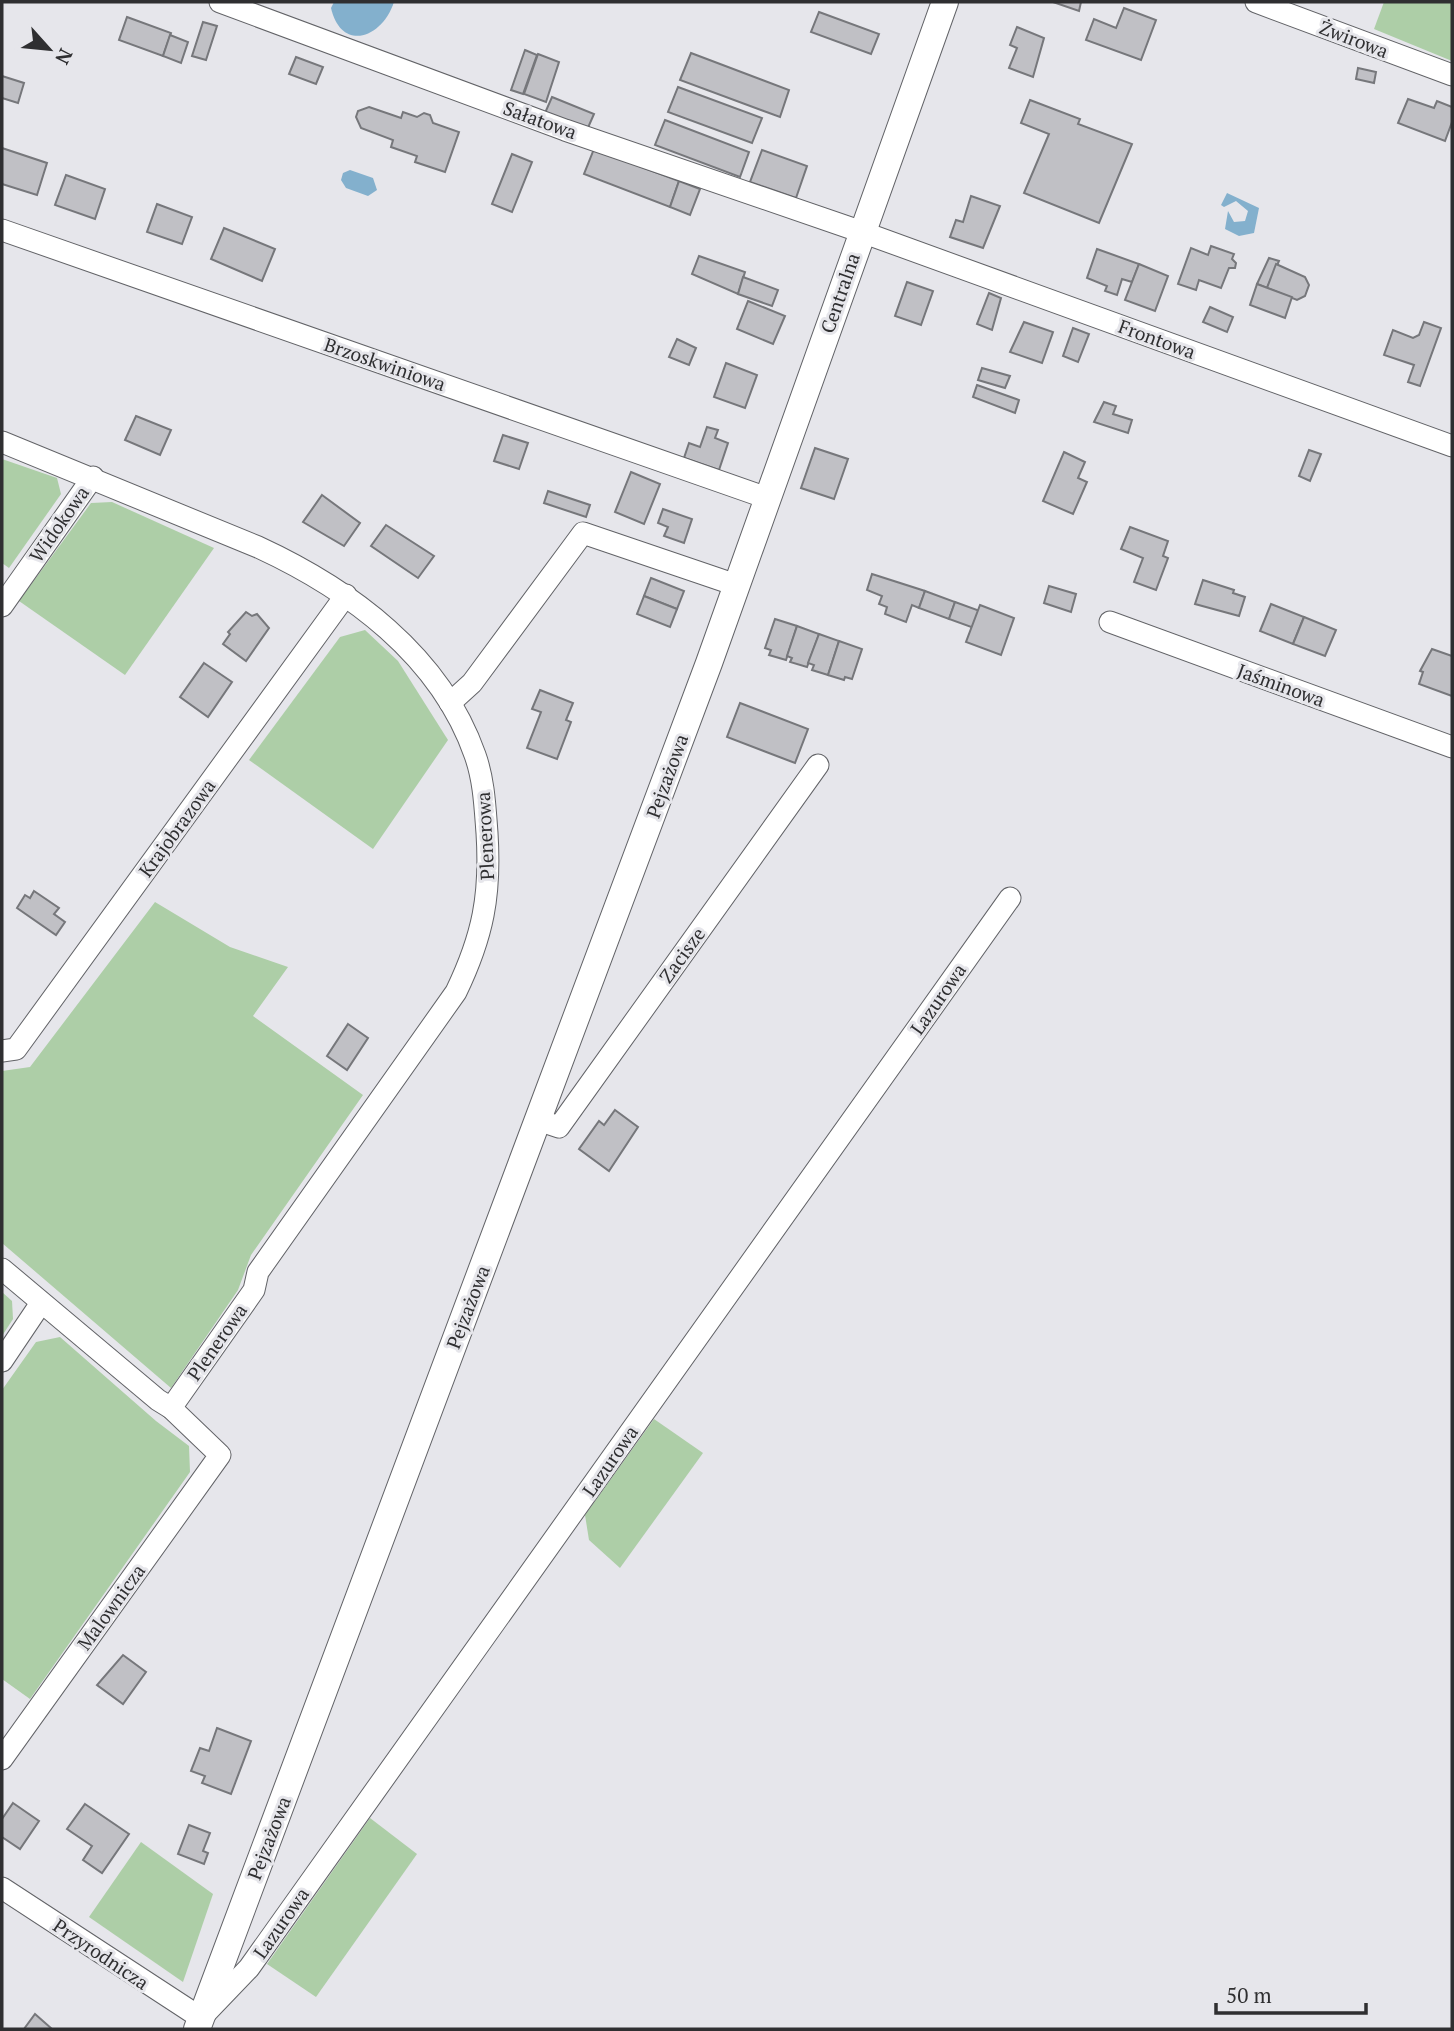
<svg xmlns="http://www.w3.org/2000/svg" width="1454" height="2031" viewBox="0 0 1454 2031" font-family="'PT Serif',serif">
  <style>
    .green { fill: #adcea7 }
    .water { fill: #83b0cd }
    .building { fill: #c0c0c5; stroke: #76777b; stroke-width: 2 }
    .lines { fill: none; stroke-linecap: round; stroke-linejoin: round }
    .minor-casing { stroke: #626367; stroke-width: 23 }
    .tertiary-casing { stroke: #626367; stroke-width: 28 }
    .minor { stroke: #fff; stroke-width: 21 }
    .tertiary { stroke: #fff; stroke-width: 26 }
    .labels { text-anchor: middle; stroke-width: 6; stroke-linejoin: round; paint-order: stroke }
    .street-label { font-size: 19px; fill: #2f2f31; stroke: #e6e6eb }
  </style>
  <rect width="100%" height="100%" fill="#e6e6eb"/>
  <!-- green -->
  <g class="green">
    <path d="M1384,2H1452V61L1374,29Z"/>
    <path d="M2,459L57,478L61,494L9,568L2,563Z"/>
    <path d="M112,502L214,548L125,675L19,601L91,503Z"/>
    <path d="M365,630L398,661L448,740L373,849L249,760L340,637Z"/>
    <path d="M155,902L230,947L288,967L253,1016L363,1095L251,1255L238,1290L171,1388L2,1243V1071L30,1067Z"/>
    <path d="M2,1292L12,1301L13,1319L2,1336Z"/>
    <path d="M60,1337L156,1421L189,1446L190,1472L30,1699L2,1679V1390L36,1342Z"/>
    <path d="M654,1419L703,1453L620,1568L589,1540L585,1515Z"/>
    <path d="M370,1818L417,1854L316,1997L267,1964Z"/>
    <path d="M141,1842L213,1894L183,1982L89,1917Z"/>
  </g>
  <!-- water -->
  <g class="water">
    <path d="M334,2H394C382,39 341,52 331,8Z"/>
    <path d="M350,170L373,178L377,190L368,196L346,188L341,180L343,173Z"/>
    <path d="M1227,193L1259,208L1254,233L1239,236L1225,229L1228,211L1234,222L1245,221L1248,211L1236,201L1224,207L1221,205Z"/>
  </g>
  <!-- building -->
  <g class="building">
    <path d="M1053,2H1081L1079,11Z"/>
    <path d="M1124,8L1156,20L1141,60L1086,40L1094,19L1116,28Z"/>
    <path d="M819,12L879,34L871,54L811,32Z"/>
    <path d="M127,17L171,33L163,56L119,40Z"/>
    <path d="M203,22L217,26L206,60L192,56Z"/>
    <path d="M1017,27L1044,38L1033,77L1009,68L1017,48L1010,45Z"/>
    <path d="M170,35L188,42L181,63L163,56Z"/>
    <path d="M525,50L537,55L523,94L511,90Z"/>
    <path d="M691,53L789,90L780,117L680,80Z"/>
    <path d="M538,54L559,62L546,102L524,94Z"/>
    <path d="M296,57L323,67L316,84L289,74Z"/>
    <path d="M1358,68L1376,72L1374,83L1356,79Z"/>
    <path d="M2,76L24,83L18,103L2,98Z"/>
    <path d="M678,87L762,118L752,143L668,112Z"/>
    <path d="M552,97L594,114L587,130L545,113Z"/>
    <path d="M1408,99L1434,108L1437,101L1452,107V122L1445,141L1398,123Z"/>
    <path d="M1030,100L1080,119L1078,124L1132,144L1099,223L1024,193L1049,134L1021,123Z"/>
    <path d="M369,107L401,118L403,112L417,117L424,113L430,115L433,123L459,132L445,172L415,162L417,156L391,147L393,140L361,128L356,117L358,111Z"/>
    <path d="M665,120L749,152L740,177L655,145Z"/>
    <path d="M2,148L47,163L37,195L2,184Z"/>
    <path d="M594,149L679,181L670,207L584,174Z"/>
    <path d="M762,150L807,166L796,198L750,182Z"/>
    <path d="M512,154L532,162L512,212L492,204Z"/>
    <path d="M66,175L105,189L95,219L55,205Z"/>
    <path d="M679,181L700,189L690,215L670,207Z"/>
    <path d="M971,196L1000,206L983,248L950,237L956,220L963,222Z"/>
    <path d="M157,204L192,217L182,244L147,232Z"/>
    <path d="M224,228L275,249L262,281L211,259Z"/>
    <path d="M1211,246L1234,254L1232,259L1236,263L1235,268H1229L1221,288L1199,280L1196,290L1178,284L1191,248L1208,255Z"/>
    <path d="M1097,249L1139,264L1132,282L1122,279L1117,295L1105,291L1107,286L1087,278Z"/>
    <path d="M699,256L745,272L738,294L692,274Z"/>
    <path d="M1269,258L1279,261L1267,288L1257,284Z"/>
    <path d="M1139,264L1168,276L1155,311L1125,300Z"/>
    <path d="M1276,264L1305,277L1309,285L1305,296L1297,300L1267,288Z"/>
    <path d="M743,277L778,290L772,306L738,294Z"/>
    <path d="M907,282L933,291L921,325L895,316Z"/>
    <path d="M1257,284L1292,297L1285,318L1250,305Z"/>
    <path d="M989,293L1001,298L992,330L977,324Z"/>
    <path d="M748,301L785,316L773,344L737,329Z"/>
    <path d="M1210,307L1233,317L1227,332L1203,322Z"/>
    <path d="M1024,322L1053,332L1042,363L1010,352Z"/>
    <path d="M1424,322L1441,328L1420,386L1408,382L1414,365L1384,355L1393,330L1413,338L1419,335Z"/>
    <path d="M1073,328L1089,334L1078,362L1063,356Z"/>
    <path d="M677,339L696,348L689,365L669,357Z"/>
    <path d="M726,363L757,375L745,408L714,397Z"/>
    <path d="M982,368L1010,376L1005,388L978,380Z"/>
    <path d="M977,385L1019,400L1015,413L973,397Z"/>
    <path d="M1104,402L1116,406L1113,414L1132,420L1128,433L1094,422Z"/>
    <path d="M136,416L171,430L160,455L125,440Z"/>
    <path d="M707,427L718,430L715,438L728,443L719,470L684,458L689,443L700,447Z"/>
    <path d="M503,435L528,443L519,469L494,461Z"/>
    <path d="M815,448L848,459L834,499L801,488Z"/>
    <path d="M1309,450L1321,454L1310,481L1299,476Z"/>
    <path d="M1064,452L1085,462L1078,478L1087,482L1073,514L1043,501Z"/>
    <path d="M631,472L660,484L644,524L615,512Z"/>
    <path d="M548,491L590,505L586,517L544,503Z"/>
    <path d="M322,495L360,523L344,546L303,522Z"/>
    <path d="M663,509L692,519L684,543L664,536L668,527L658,523Z"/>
    <path d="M386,525L434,556L418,578L371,546Z"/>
    <path d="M1130,527L1168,541L1163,556L1168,558L1156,590L1134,582L1143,558L1121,549Z"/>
    <path d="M872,574L925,591L919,608L912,605L906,622L885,614L887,607L879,604L882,596L867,590Z"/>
    <path d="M651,578L684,591L677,609L644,596Z"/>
    <path d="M1203,580L1234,590L1233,593L1245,597L1239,616L1195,604Z"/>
    <path d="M1049,586L1076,594L1071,612L1044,603Z"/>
    <path d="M925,591L955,602L949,619L919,608Z"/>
    <path d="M644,596L677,609L670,627L637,614Z"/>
    <path d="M955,602L980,611L974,628L949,619Z"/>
    <path d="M1271,604L1304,617L1293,644L1260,631Z"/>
    <path d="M980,605L1014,618L1001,655L966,642Z"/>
    <path d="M246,612L252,616L257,614L269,628L246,661L223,644L230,634L228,632Z"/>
    <path d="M1304,617L1336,630L1325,656L1293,644Z"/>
    <path d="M775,619L797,626L786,660L769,655L771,650L765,648Z"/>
    <path d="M797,626L819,634L807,667L790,662L792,658L787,656Z"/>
    <path d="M819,634L839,641L828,675L812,670L814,665L808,663Z"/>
    <path d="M839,641L862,649L852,679L845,677L844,680L828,675Z"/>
    <path d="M1432,649L1452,656V696L1419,684L1423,672L1420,671Z"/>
    <path d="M204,663L232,682L208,717L180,697Z"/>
    <path d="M540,690L573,703L566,720L571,722L557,759L527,748L541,712L532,709Z"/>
    <path d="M740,703L808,729L795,763L727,737Z"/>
    <path d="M34,891L59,908L54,914L65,922L56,935L17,908L25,895L30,898Z"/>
    <path d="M348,1024L368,1038L347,1070L327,1056Z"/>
    <path d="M615,1110L638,1127L609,1171L579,1149L599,1121L604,1125Z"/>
    <path d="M123,1655L146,1672L123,1704L97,1685Z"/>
    <path d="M217,1728L251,1741L231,1794L202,1783L205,1776L191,1771L200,1748L209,1751Z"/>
    <path d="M13,1803L39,1821L20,1849L2,1837V1819Z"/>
    <path d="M85,1804L129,1834L102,1873L83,1860L92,1846L67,1829Z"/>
    <path d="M189,1825L210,1833L203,1851L208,1853L204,1864L178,1854Z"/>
    <path d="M35,2014L52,2029H57H24Z"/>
  </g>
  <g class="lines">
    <!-- minor casing -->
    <g class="minor-casing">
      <g id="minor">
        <path d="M220,2L565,130L862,232L1452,446"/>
        <path d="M1256,2L1452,75"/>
        <path d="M2,230L767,498"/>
        <path d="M2,442L258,547C349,589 440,655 475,755C484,780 485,807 487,833C491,895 483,936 456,992L258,1272L254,1290L171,1408"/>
        <path d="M2,606L93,477"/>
        <path d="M1110,622L1452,747"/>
        <path d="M450,703L472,683L583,533L736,585"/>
        <path d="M2,1051L16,1049L346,595"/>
        <path d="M538,1120L559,1127L818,765"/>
        <path d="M2,1269L158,1400L171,1408L220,1455L2,1759"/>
        <path d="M2,1361L41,1303"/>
        <path d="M2,1888L201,2018L249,1968L1010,898"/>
      </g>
    </g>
    <!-- tertiary casing -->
    <g class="tertiary-casing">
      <path id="tertiary" d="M197,2029L709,663L945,2"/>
    </g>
    <!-- minor -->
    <use href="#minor" class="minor"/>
    <!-- tertiary -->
    <use href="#tertiary" class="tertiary"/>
  </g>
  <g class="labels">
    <!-- street labels -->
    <g class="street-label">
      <text transform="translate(1354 39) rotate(21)" y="7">Żwirowa</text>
      <text transform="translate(540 120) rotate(20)" y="7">Sałatowa</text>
      <text transform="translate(840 293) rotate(-71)" y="7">Centralna</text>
      <text transform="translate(1157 339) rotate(20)" y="7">Frontowa</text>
      <text transform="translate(385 364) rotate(19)" y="7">Brzoskwiniowa</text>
      <text transform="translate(59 524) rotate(-55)" y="7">Widokowa</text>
      <text transform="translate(1281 685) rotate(20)" y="7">Jaśminowa</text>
      <text transform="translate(667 776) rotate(-70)" y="7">Pejzażowa</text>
      <text transform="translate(177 828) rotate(-54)" y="7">Krajobrazowa</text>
      <text transform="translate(485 836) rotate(-93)" y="7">Plenerowa</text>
      <text transform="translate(682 955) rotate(-54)" y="7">Zacisze</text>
      <text transform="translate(938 999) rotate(-55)" y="7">Lazurowa</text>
      <text transform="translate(468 1307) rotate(-69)" y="7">Pejzażowa</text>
      <text transform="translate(217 1342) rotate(-55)" y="7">Plenerowa</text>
      <text transform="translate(610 1461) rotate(-55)" y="7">Lazurowa</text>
      <text transform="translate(111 1607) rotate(-54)" y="7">Malownicza</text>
      <text transform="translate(269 1838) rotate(-69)" y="7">Pejzażowa</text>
      <text transform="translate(281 1923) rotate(-55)" y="7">Lazurowa</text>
      <text transform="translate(101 1954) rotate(34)" y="7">Przyrodnicza</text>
    </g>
  </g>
  <!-- border -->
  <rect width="1454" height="2031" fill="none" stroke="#2f2f31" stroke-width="7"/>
  <!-- north arrow -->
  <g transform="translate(49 49) rotate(117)" stroke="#e6e6eb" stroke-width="5" paint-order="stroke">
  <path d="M0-5L12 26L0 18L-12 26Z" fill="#2f2f31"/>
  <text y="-10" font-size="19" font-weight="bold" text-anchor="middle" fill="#2f2f31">N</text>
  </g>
  <!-- scale -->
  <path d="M1216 2003v10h150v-10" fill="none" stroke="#2f2f31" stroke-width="3.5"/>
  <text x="1226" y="2003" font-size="21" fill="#2f2f31" stroke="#e6e6eb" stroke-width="5" paint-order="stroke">50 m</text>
</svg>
